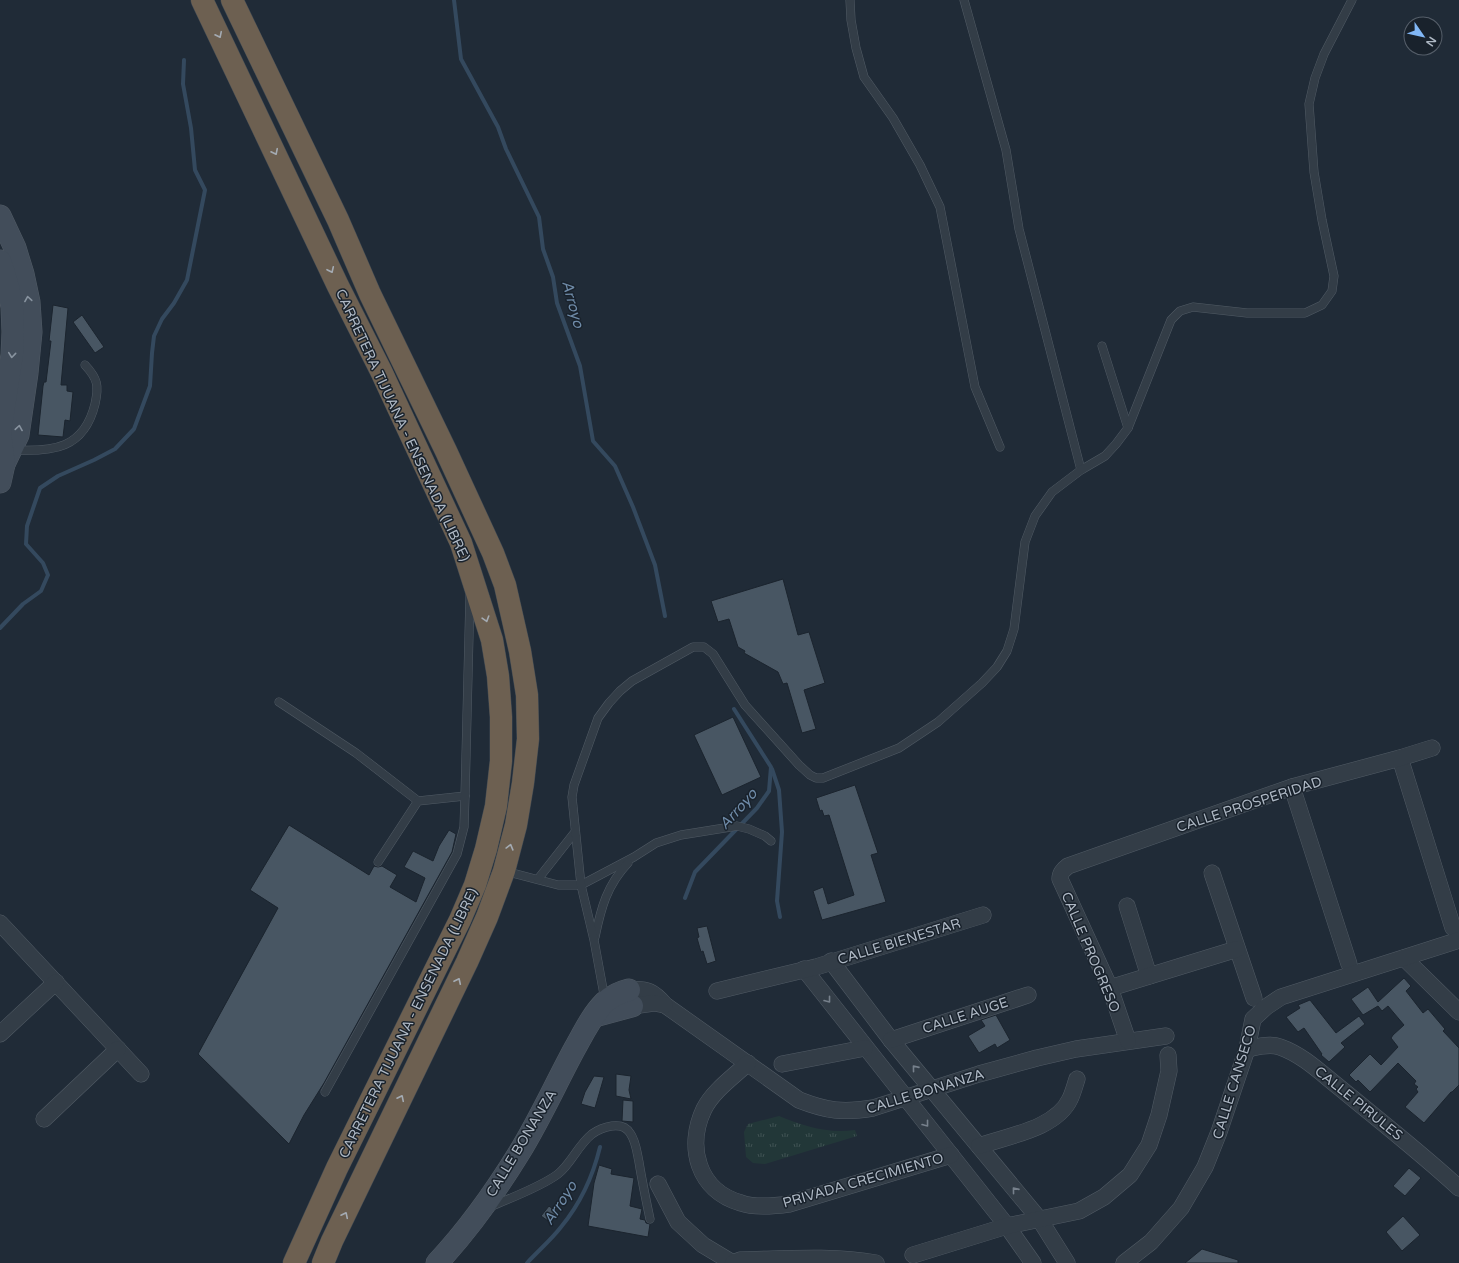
<svg xmlns="http://www.w3.org/2000/svg" width="1459" height="1263" viewBox="0 0 1459 1263" font-family="'Varela Round',sans-serif">
  <style>
    .grass { fill: url(#grass-tufts) }
    .lines { fill: none; stroke-linecap: round; stroke-linejoin: round }
    .stream { stroke: #34495e; stroke-width: 4 }
    .building { fill: #485663; stroke: #1b242e }
    .lane-casing { stroke: #515b65; stroke-width: 9 }
    .street-casing { stroke: #515b65; stroke-width: 17 }
    .secondary-casing { stroke: #515b65; stroke-width: 23 }
    .highway-casing { stroke: #3e4852; stroke-width: 23 }
    .lane { stroke: #333d47; stroke-width: 8 }
    .street { stroke: #333d47; stroke-width: 16 }
    .secondary { stroke: #424d5a; stroke-width: 22 }
    .highway { stroke: #6d6051; stroke-width: 22 }
    .oneway { stroke: #a4abb3 }
    .oneway2 { stroke: #88939f }
    .oneway3 { stroke: #77818c }
    .labels { text-anchor: middle; stroke-width: 3; stroke-linejoin: round; paint-order: stroke }
    .street-label { font-size: 14px; fill: #aeb8c4; stroke: #19222c }
    .water-label { font-size: 15px; font-style: italic; fill: #6f8ba8; stroke: #19222c }
  </style>
  <defs>
    <pattern id="grass-tufts" width="24" height="20" patternUnits="userSpaceOnUse"><rect width="24" height="20" fill="#223738"/><path d="M3 7l-1-3M5 7V3M7 7l1-3M15 17l-1-3M17 17v-4M19 17l1-3" fill="none" stroke="#405253"/></pattern>
  </defs>
  <rect width="100%" height="100%" fill="#202b37"/>
  <!-- grass -->
  <path class="grass" d="M779,1116C803,1126 828,1134 855,1130L857,1136L765,1164L753,1163L746,1157L744,1132L748,1124Z"/>
  <g class="lines">
    <!-- stream -->
    <g class="stream">
      <path d="M454,0L461,59L498,127L506,149L539,217L543,249L553,277L557,303L580,366L593,441L615,466L633,507L655,565L665,616"/>
      <path d="M0,628L23,604L41,591L48,575L43,563L26,544L27,526L40,488L58,476L94,460L115,449L134,429L150,386L152,353L154,336L162,319L174,303L187,280L205,190L195,170L191,128L183,84L184,60"/>
      <path d="M772,769L779,790L782,832L777,901L780,917"/>
      <path d="M685,898L695,872L757,808L769,791L771,767L734,709"/>
      <path d="M527,1263C538,1251 551,1240 561,1227C580,1204 593,1176 600,1147"/>
    </g>
  </g>
  <!-- building -->
  <g class="building">
    <path d="M53,305L68,308L61,385H67V391L73,392L70,421L65,420L63,437L38,435L43,386L44,382H46L51,341H49Z"/>
    <path d="M82,315L104,347L95,353L73,322Z"/>
    <path d="M783,579L798,635L809,632L825,683L804,690L816,729L802,733L787,683L783,684L778,672L744,653L745,651L738,647L729,619L718,622L711,601Z"/>
    <path d="M733,717L761,777L722,795L694,735Z"/>
    <path d="M855,785L878,853L871,855L886,902L822,920L813,891L823,887L828,904L854,895L829,815L824,816L822,810L820,811L816,798Z"/>
    <path d="M289,825L369,875L374,866L378,867L382,866L397,875L390,887L416,902L425,878L404,867L413,851L433,861L439,846L449,830L456,834L452,852L324,1083L304,1115L289,1144L198,1054L278,908L250,890Z"/>
    <path d="M707,926L716,961L707,964L703,951L701,952L697,938L699,937L697,928Z"/>
    <path d="M1404,978L1411,986L1406,991L1423,1013L1428,1009L1445,1029L1443,1031L1459,1048V1085L1452,1092H1451L1424,1123L1405,1107L1418,1092L1416,1089L1418,1087L1414,1084L1416,1081L1398,1063L1370,1092L1358,1080L1356,1082L1349,1075L1370,1054L1381,1065L1398,1047L1391,1038L1393,1035L1404,1025L1388,1006L1382,1011L1378,1006L1363,1015L1351,999L1368,987L1378,1002Z"/>
    <path d="M1310,1000L1336,1033L1359,1016L1365,1024L1341,1043L1345,1047L1329,1062L1321,1055L1322,1054L1304,1028L1298,1032L1286,1017L1300,1008L1298,1005Z"/>
    <path d="M996,1015L1010,1040L997,1048L995,1044L979,1053L968,1036L985,1026L981,1020Z"/>
    <path d="M616,1074L631,1076L629,1090L631,1099L616,1096Z"/>
    <path d="M594,1076L604,1077L595,1108L581,1104L585,1092Z"/>
    <path d="M623,1100L633,1101V1122L622,1121Z"/>
    <path d="M599,1165L612,1169L611,1174L634,1178L630,1206L642,1209L640,1219L645,1220L646,1223L650,1224L648,1237L588,1226L594,1183Z"/>
    <path d="M1409,1168L1421,1178L1405,1196L1393,1186Z"/>
    <path d="M549,1206L558,1213L551,1223L541,1216Z"/>
    <path d="M1403,1216L1420,1235L1402,1251L1386,1232Z"/>
    <path d="M1202,1249L1238,1260V1263H1185Z"/>
  </g>
  <g class="lines">
    <!-- lane casing -->
    <g class="lane-casing">
      <g id="lane">
        <path d="M850,0L851,20L856,48L864,77L893,118L920,165L940,207L975,387L1000,447"/>
        <path d="M964,0L1006,150L1019,229L1081,470"/>
        <path d="M1102,346L1128,428"/>
        <path d="M13,450C53,452 84,449 95,404C99,386 98,379 85,365"/>
        <path d="M279,702L356,753L418,801"/>
        <path d="M378,862L418,801L465,796"/>
        <path d="M505,871L558,885H581L634,857L656,843L681,835L737,826L749,829L765,836L771,841"/>
        <path d="M538,879L575,832"/>
        <path d="M595,937C601,908 607,885 628,863"/>
        <path d="M605,1000L594,940L581,885L572,797L574,785L598,718L609,703L620,691L632,681L693,647H704L713,654L745,705L799,765L810,775L816,778H823L899,748L938,722L982,683L997,667L1007,651L1014,629L1025,542L1035,516L1052,492L1081,470L1105,456L1116,444L1128,428L1171,320L1180,311L1193,307L1247,313H1305L1322,305L1332,291L1334,276L1322,220L1314,172L1309,104L1315,78L1324,54L1352,0"/>
        <path d="M325,1092L457,854L464,827L465,796L470,595"/>
        <path d="M490,1207C510,1198 541,1187 558,1174C571,1164 578,1145 592,1134C602,1127 622,1120 630,1133C636,1141 637,1153 639,1162C642,1181 646,1200 650,1219"/>
      </g>
    </g>
    <!-- street casing -->
    <g class="street-casing">
      <g id="street">
        <path d="M1400,758L1453,928"/>
        <path d="M1292,787L1349,964"/>
        <path d="M1212,873L1254,998"/>
        <path d="M1127,906L1149,976"/>
        <path d="M0,923L141,1074"/>
        <path d="M1404,958L1459,1012"/>
        <path d="M831,961L891,1040L1040,1220L1067,1263"/>
        <path d="M804,969L1007,1226L1033,1263"/>
        <path d="M1110,988L1237,949"/>
        <path d="M629,990C647,988 654,992 665,1005L799,1100C827,1111 843,1113 873,1108L979,1074L1037,1058L1076,1049L1166,1036"/>
        <path d="M717,991L816,967L983,915"/>
        <path d="M632,1006L654,1003L665,1005"/>
        <path d="M0,1034L56,982"/>
        <path d="M891,1040L1028,995"/>
        <path d="M1128,1041L1110,988L1060,879C1060,873 1063,870 1068,866L1292,787L1400,758L1432,748"/>
        <path d="M1247,1049C1257,1047 1269,1043 1280,1047C1303,1055 1321,1073 1340,1088C1380,1121 1421,1153 1459,1188"/>
        <path d="M748,1063C733,1077 713,1091 704,1109C686,1147 698,1191 741,1203C755,1208 775,1206 789,1204L951,1155"/>
        <path d="M782,1064L865,1048"/>
        <path d="M44,1119L118,1049"/>
        <path d="M979,1146C1007,1136 1056,1129 1070,1099C1073,1093 1075,1085 1077,1079"/>
        <path d="M658,1184L678,1222L703,1245L733,1263"/>
        <path d="M913,1255L1007,1226L1079,1211L1104,1197L1130,1175L1149,1145L1159,1115L1169,1071L1168,1055"/>
        <path d="M733,1263L740,1260C785,1259 831,1255 876,1263"/>
        <path d="M1124,1263L1151,1242L1181,1208L1205,1167L1219,1132L1247,1049L1253,1019L1266,1007L1281,997L1459,940"/>
      </g>
    </g>
    <!-- secondary casing -->
    <g class="secondary-casing">
      <g id="secondary">
        <path d="M0,216L15,248L23,274L29,302L31,332L27,373L18,435L4,464"/>
        <path d="M0,261L8,286L12,307L13,332L12,355L0,432L4,464L0,482"/>
        <path d="M595,1016L632,1006"/>
        <path d="M437,1263C468,1230 495,1192 519,1153C540,1119 556,1083 575,1048C584,1032 592,1015 605,1002C612,996 621,992 629,990"/>
      </g>
    </g>
    <!-- highway casing -->
    <g class="highway-casing">
      <g id="highway">
        <path d="M202,0L338,286L381,371L461,543L492,640L498,676L501,717V761L496,806L486,849L475,885L460,920L337,1168L294,1263"/>
        <path d="M232,0L338,220L370,294L446,451L493,553L505,585L520,651L527,695L528,739L523,783L516,825L504,871L487,917L467,962L332,1241L323,1263"/>
      </g>
    </g>
    <!-- lane -->
    <use href="#lane" class="lane"/>
    <!-- street -->
    <use href="#street" class="street"/>
    <!-- secondary -->
    <use href="#secondary" class="secondary"/>
    <!-- highway -->
    <use href="#highway" class="highway"/>
  </g>
  <!-- one-way arrows -->
  <defs><path id="oneway-chevron" d="M-2-3.5L2.5 0L-2 3.5" fill="none" stroke-width="1.6" stroke-linecap="round" stroke-linejoin="round"/></defs>
  <g class="oneway">
    <use href="#oneway-chevron" transform="translate(219 35) rotate(64)"/>
    <use href="#oneway-chevron" transform="translate(275 152) rotate(64)"/>
    <use href="#oneway-chevron" transform="translate(331 270) rotate(65)"/>
    <use href="#oneway-chevron" transform="translate(486 619) rotate(73)"/>
    <use href="#oneway-chevron" transform="translate(510 847) rotate(-75)"/>
    <use href="#oneway-chevron" transform="translate(458 981) rotate(-65)"/>
    <use href="#oneway-chevron" transform="translate(401 1098) rotate(-64)"/>
    <use href="#oneway-chevron" transform="translate(345 1215) rotate(-64)"/>
  </g>
  <g class="oneway2">
    <use href="#oneway-chevron" transform="translate(28 299) rotate(-99)"/>
    <use href="#oneway-chevron" transform="translate(12 355) rotate(96)"/>
    <use href="#oneway-chevron" transform="translate(19 428) rotate(-81)"/>
  </g>
  <g class="oneway3">
    <use href="#oneway-chevron" transform="translate(828 1000) rotate(52)"/>
    <use href="#oneway-chevron" transform="translate(915 1068) rotate(-129)"/>
    <use href="#oneway-chevron" transform="translate(926 1124) rotate(52)"/>
    <use href="#oneway-chevron" transform="translate(1015 1190) rotate(-129)"/>
  </g>
  <g class="labels">
    <!-- street labels -->
    <g class="street-label">
      <text transform="translate(403 425) rotate(65)" y="5">CARRETERA TIJUANA - ENSENADA (LIBRE)</text>
      <text transform="translate(1249 804) rotate(-18)" y="5">CALLE PROSPERIDAD</text>
      <text transform="translate(899 941) rotate(-17)" y="5">CALLE BIENESTAR</text>
      <text transform="translate(1091 952) rotate(67)" y="5">CALLE PROGRESO</text>
      <text transform="translate(965 1015) rotate(-18)" y="5">CALLE AUGE</text>
      <text transform="translate(408 1023) rotate(-64)" y="5">CARRETERA TIJUANA - ENSENADA (LIBRE)</text>
      <text transform="translate(1234 1082) rotate(-73)" y="5">CALLE CANSECO</text>
      <text transform="translate(925 1091) rotate(-17)" y="5">CALLE BONANZA</text>
      <text transform="translate(1359 1103) rotate(39)" y="5">CALLE PIRULES</text>
      <text transform="translate(521 1143) rotate(-59)" y="5">CALLE BONANZA</text>
      <text transform="translate(863 1180) rotate(-16)" y="5">PRIVADA CRECIMIENTO</text>
    </g>
    <!-- water labels -->
    <g class="water-label">
      <text transform="translate(573 304) rotate(75)" y="5">Arroyo</text>
      <text transform="translate(738 809) rotate(-48)" y="5">Arroyo</text>
      <text transform="translate(560 1203) rotate(-57)" y="5">Arroyo</text>
    </g>
  </g>
  <!-- north arrow -->
  <g transform="translate(1423 36) rotate(124)"><circle r="19" fill="#19222c" stroke="#555e69"/>
  <path d="M0-3L7 15L0 10L-7 15Z" fill="#81b7f6"/>
  <text y="-6" font-size="11" font-weight="bold" text-anchor="middle" fill="#aeb8c4">N</text>
  </g>
</svg>
